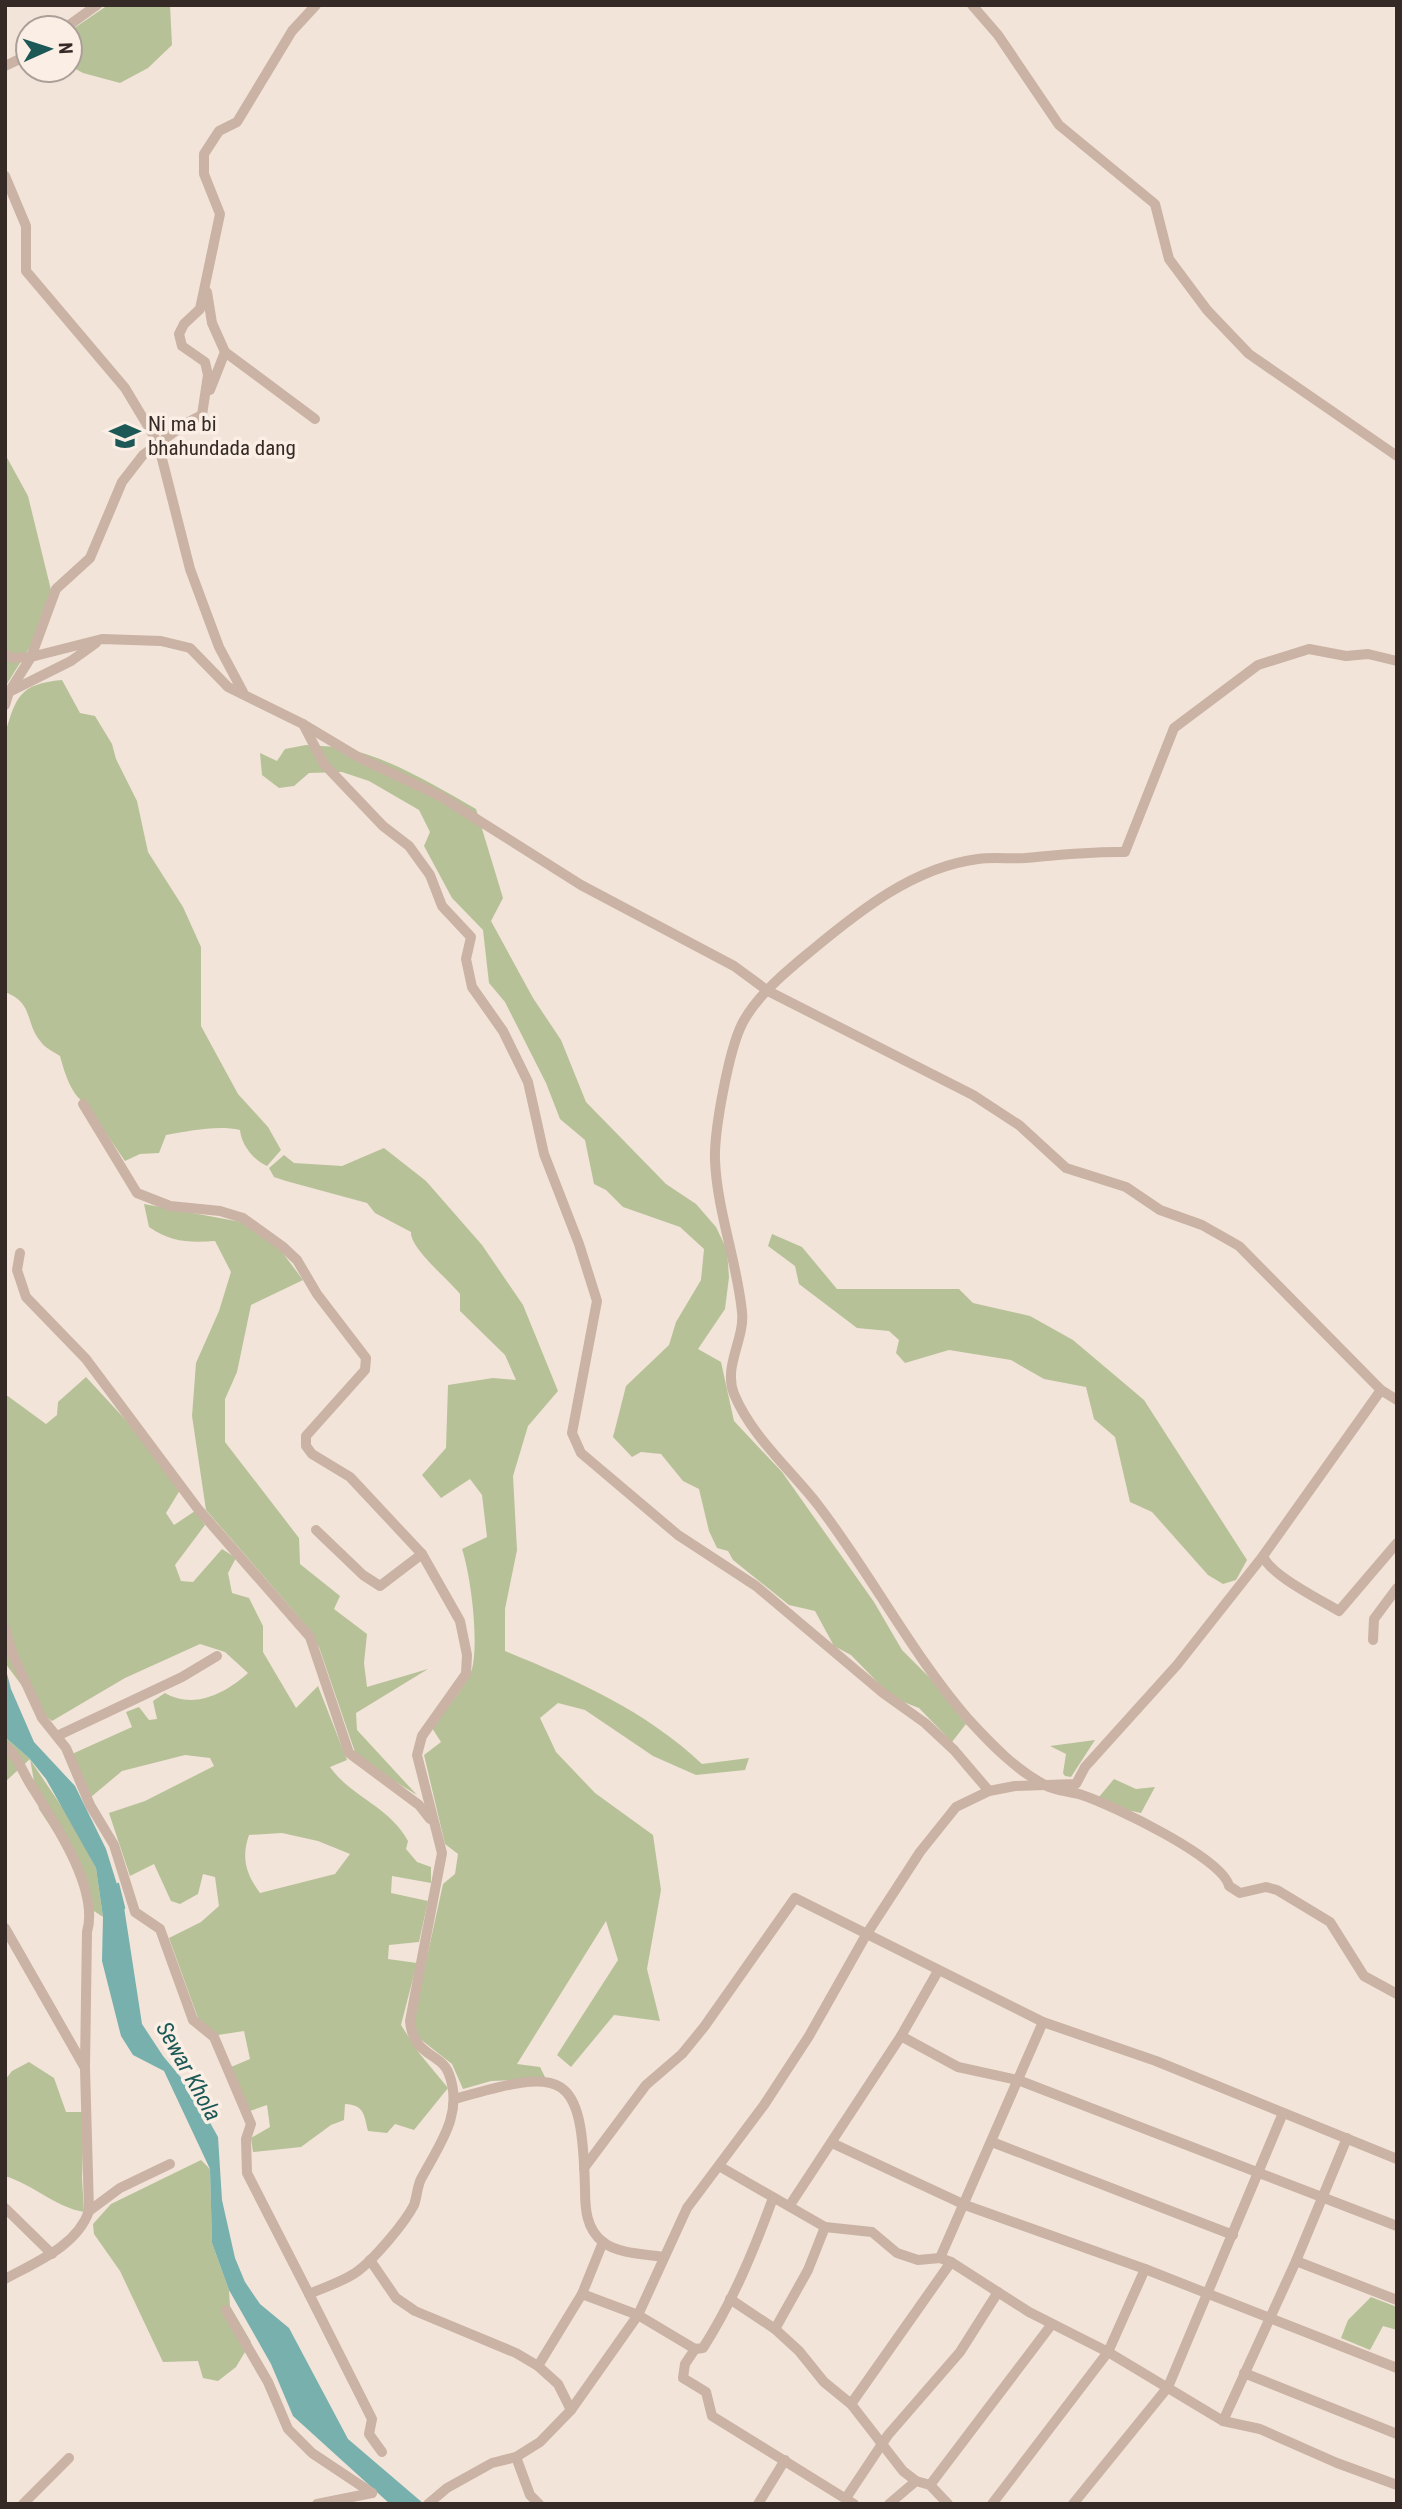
<svg xmlns="http://www.w3.org/2000/svg" width="1402" height="2509" viewBox="0 0 1402 2509" font-family="'Roboto Condensed',sans-serif">
  <style>
    .green { fill: #b7c198; fill-rule: evenodd }
    .water { fill: #77b0ad }
    .lines { fill: none; stroke-linecap: round; stroke-linejoin: round }
    .stream { stroke: #77b0ad; stroke-width: 2.5 }
    .minor { stroke: #cab2a4; stroke-width: 10 }
    .labels { text-anchor: middle; stroke-width: 7; stroke-linejoin: round; paint-order: stroke }
    .poi-label { font-size: 21px; fill: #352a26; stroke: #faeee5; text-anchor: start }
    .water-label { font-size: 23px; font-style: italic; fill: #1b5856; stroke: #faeee5 }
  </style>
  <rect width="100%" height="100%" fill="#f2e4d9"/>
  <!-- green -->
  <g class="green">
    <path d="M108,5H170L172,45L148,68L120,83L83,73L70,66V31Z"/>
    <path d="M5,454L28,496L51,590L30,647L5,687Z"/>
    <path d="M62,680L80,713L95,716L112,744L116,759L137,801L148,852L183,907L201,947V1026L238,1094L268,1127L281,1150L267,1166C254,1161 241,1144 240,1130C216,1125 191,1131 166,1135L159,1153L140,1154L125,1161L85,1103C71,1095 64,1071 60,1056C54,1052 45,1048 41,1042C24,1022 35,1004 5,992V734C16,697 19,684 62,680Z"/>
    <path d="M306,745C318,746 332,746 344,748C390,758 436,786 476,809L503,898L491,921L533,998L561,1040L586,1102L666,1184L696,1204L716,1227L727,1250L729,1277L725,1309L698,1349L721,1362L734,1421L782,1472L874,1602L902,1650L930,1678L966,1724L952,1742L919,1708L893,1698L851,1655L834,1646L815,1611L789,1605L733,1560L728,1551L717,1548L709,1531L699,1489L683,1481L661,1454L641,1452L632,1457L613,1437L626,1386L669,1345L676,1322L701,1280L704,1249L680,1227L623,1207L606,1190L594,1184L585,1140L560,1119L546,1083L505,1002L489,983L483,930L452,898L424,846L430,832L419,810L369,781L342,772L309,773L294,786L279,788L262,775L260,753L277,761L285,749Z"/>
    <path d="M384,1148L426,1181L482,1245L523,1305L558,1391L528,1426L513,1476L517,1550L505,1609V1651C576,1680 645,1710 702,1764L749,1758L745,1770L696,1775L653,1756L585,1710L558,1703L540,1718L556,1752L595,1793L653,1835L661,1890L647,1969L660,2021L614,2015L571,2067L557,2055L618,1960L606,1921L517,2064L540,2067L546,2079L491,2081L463,2089L452,2064L415,2035V2012L443,1884L455,1874L458,1854L445,1844L424,1755L441,1742L432,1728C442,1714 468,1684 472,1669C479,1640 471,1577 462,1549L487,1537L482,1495L470,1479L441,1498L422,1475L446,1448L448,1385L493,1378L516,1380L505,1355L460,1311V1294C448,1279 410,1248 411,1232L375,1213L367,1203L286,1181L274,1177L269,1168L284,1155L294,1163L342,1166Z"/>
    <path d="M144,1204L241,1222L279,1248L303,1280L251,1305L237,1372L225,1399V1442L299,1538L300,1564L340,1596L334,1609L367,1634L364,1663L367,1687L428,1669L356,1713L357,1730L417,1795L357,1758L319,1647L298,1616L206,1510L192,1416L196,1363L219,1311L231,1272L215,1241C189,1243 171,1242 149,1227Z"/>
    <path d="M772,1234L802,1247L837,1289H959L973,1303L1030,1316L1073,1340L1144,1400L1247,1560L1236,1580L1223,1584L1208,1575L1152,1512L1130,1502L1115,1437L1094,1419L1086,1387L1044,1379L1011,1360L949,1350L905,1363L896,1353L899,1340L889,1331L857,1328L799,1284L795,1266L768,1246Z"/>
    <path d="M86,1377L134,1429L180,1490L166,1513L174,1525L195,1511L205,1525L175,1565L181,1581L193,1582L222,1549L236,1558L228,1573L232,1593L249,1598L263,1626V1652L296,1708L318,1686L347,1760L330,1767C351,1797 389,1806 408,1841L406,1849L417,1862L431,1867V1883L392,1876L391,1893L428,1901L419,1942L389,1945L388,1959L417,1963L401,2025L419,2053L448,2088L414,2130L395,2124L387,2133L368,2131C364,2114 364,2105 345,2104L344,2120L331,2125L301,2147L253,2152L251,2138L270,2127L267,2105L250,2111L231,2067L250,2059L244,2031L218,2035L198,2018L169,1938L201,1922L219,1906L215,1877L203,1874L198,1894L180,1904L171,1901L154,1864L130,1876L109,1813L145,1801L214,1766L210,1758L185,1755L122,1771L91,1797L72,1754L132,1727L126,1712L139,1707L149,1720L157,1719L153,1701L165,1693C194,1710 226,1693 248,1673L225,1652L200,1644L125,1678L52,1721L43,1714L5,1663V1394L46,1424L57,1415L58,1402ZM282,1833L318,1841L350,1854L335,1874L260,1893C246,1874 241,1858 249,1835Z"/>
    <path d="M5,1737L29,1758L70,1819L96,1868L103,1917L88,1907L66,1850L39,1809L30,1759L5,1782Z"/>
    <path d="M1095,1740L1071,1777L1065,1776L1063,1773L1066,1754L1050,1746Z"/>
    <path d="M1114,1779L1136,1789L1155,1787L1141,1813L1118,1808L1099,1797Z"/>
    <path d="M29,2062L54,2078L66,2112H84L82,2178L84,2212C55,2207 34,2185 5,2176V2080L12,2071Z"/>
    <path d="M201,2160L210,2169L212,2243L229,2290L230,2306L251,2342L236,2367L218,2381L203,2378L198,2361L163,2362L120,2271L94,2234L93,2224L111,2204Z"/>
    <path d="M1371,2297L1397,2307V2330L1383,2326L1370,2350L1341,2338L1348,2320Z"/>
  </g>
  <!-- water -->
  <path class="water" d="M5,1666L11,1689L34,1742L75,1786L106,1849L124,1907L142,2024L163,2056L193,2092L218,2137L222,2200L235,2258L245,2282L260,2304L289,2328L348,2439L424,2504H390L293,2416L271,2364L229,2290L212,2243L210,2169L164,2071L133,2055L121,2036L102,1961L103,1917L96,1868L46,1779L29,1758L5,1737Z"/>
  <g class="lines">
    <!-- stream -->
    <path class="stream" d="M118,1884L124,1908"/>
    <!-- minor -->
    <g class="minor">
      <path d="M972,5L998,35L1059,125L1155,204L1169,259L1207,310L1249,354L1397,456"/>
      <path d="M65,28L97,5"/>
      <path d="M5,66L28,55"/>
      <path d="M5,176L26,226V271L125,388L158,443L190,569L219,647L243,692"/>
      <path d="M207,292L212,323L225,352"/>
      <path d="M210,390L225,352L315,419"/>
      <path d="M5,654L12,658L31,657L102,639L161,641L190,648L228,687L303,724L358,757L440,796L581,885L734,966L768,991L973,1095L1019,1125L1066,1168L1126,1187L1160,1210L1202,1225L1239,1246L1381,1390L1397,1400"/>
      <path d="M1397,661L1368,654L1346,656L1309,649L1258,665L1174,728L1125,852C1091,851 1058,855 1025,858C1009,859 993,857 978,859C914,867 859,911 811,951C788,970 756,996 742,1024C729,1050 714,1130 715,1160C717,1211 737,1261 742,1312C745,1339 723,1366 734,1394C752,1437 790,1469 818,1505C871,1574 911,1653 969,1720C991,1744 1016,1770 1045,1785C1056,1791 1070,1791 1082,1795C1112,1805 1223,1858 1229,1886L1240,1893L1266,1887L1277,1890L1330,1922L1364,1976L1397,1994"/>
      <path d="M9,692L71,661L96,643"/>
      <path d="M5,705L9,692L31,657L56,589L90,558L122,482L143,455L185,424L202,415L208,375L205,362L182,346L179,334L184,324L200,309L220,214L204,174V154L219,131L237,122L292,31L316,5"/>
      <path d="M303,724L324,764L383,826L409,846L430,875L442,906L471,937L466,959L472,987L503,1031L528,1082L544,1154L579,1244L597,1301L572,1433L581,1453L678,1535L756,1586L883,1693L925,1723L954,1750L989,1791"/>
      <path d="M83,1104L137,1193L170,1206L220,1211L243,1218L282,1246L297,1260L317,1294L366,1358L365,1370L306,1436V1446L312,1454L350,1477L422,1554L460,1621L467,1655L466,1674L422,1736L417,1755L442,1853L410,2021C413,2057 441,2052 449,2074C464,2114 439,2145 421,2179C417,2187 417,2197 414,2205C404,2224 375,2258 358,2271C345,2281 325,2287 309,2294L372,2419L369,2434L382,2452"/>
      <path d="M20,1253L17,1270L26,1297L86,1359L198,1509L310,1637L349,1753L419,1805L430,1819"/>
      <path d="M316,1530L363,1575L380,1586L422,1554"/>
      <path d="M1263,1556C1270,1575 1321,1600 1339,1611L1397,1543"/>
      <path d="M5,1628L13,1655L42,1718L66,1748L90,1805L114,1845L135,1912L160,1929L193,2020L214,2037L251,2124L246,2139L247,2173L309,2294"/>
      <path d="M1373,1640L1374,1619L1397,1588"/>
      <path d="M57,1736L182,1677L217,1656"/>
      <path d="M5,1746C16,1754 22,1770 29,1782C52,1819 100,1888 87,1932L85,2065"/>
      <path d="M5,1928L85,2068L89,2211C77,2246 36,2262 5,2279"/>
      <path d="M901,2036L958,2067L1018,2080L1397,2226"/>
      <path d="M455,2099C565,2067 582,2069 585,2189C585,2208 586,2229 603,2242C618,2254 646,2254 664,2257"/>
      <path d="M992,2142L1233,2235"/>
      <path d="M832,2143L965,2205L1145,2269L1397,2368"/>
      <path d="M719,2166L825,2227L872,2232L897,2253L918,2260L940,2258L951,2262L1029,2312L1108,2352L1223,2421L1260,2429L1337,2463L1397,2485"/>
      <path d="M584,2168L646,2085L682,2054L704,2027L795,1898L1043,2022L1156,2061L1397,2159"/>
      <path d="M790,2205L901,2036L938,1971"/>
      <path d="M5,2208L52,2254"/>
      <path d="M89,2211L120,2188L170,2164"/>
      <path d="M940,2258L1043,2022"/>
      <path d="M370,2260L396,2298L415,2311L516,2353L538,2366L558,2384L571,2410"/>
      <path d="M1296,2261L1397,2300"/>
      <path d="M582,2294L638,2315L695,2349L685,2364L683,2378L706,2392L712,2416L854,2504"/>
      <path d="M730,2299L775,2329L799,2351L824,2382L851,2404L903,2471L916,2481L930,2485L948,2504"/>
      <path d="M226,2310L268,2382L288,2429L312,2453L372,2493"/>
      <path d="M775,2329L808,2270L825,2227"/>
      <path d="M695,2349L703,2348C733,2301 754,2250 773,2198"/>
      <path d="M538,2366L582,2294L603,2242"/>
      <path d="M1244,2373L1397,2434"/>
      <path d="M851,2404L951,2262"/>
      <path d="M1223,2421L1296,2261L1347,2138"/>
      <path d="M516,2457L530,2495L539,2504"/>
      <path d="M930,2485L1052,2324"/>
      <path d="M846,2498L888,2435L960,2352L998,2292"/>
      <path d="M23,2504L69,2458"/>
      <path d="M317,2504L372,2493"/>
      <path d="M428,2504L447,2488L492,2463L516,2457L540,2442L571,2410L638,2315L687,2208L764,2105L809,2036L866,1935L920,1852L956,1807L989,1791L1015,1786L1076,1784L1085,1767L1177,1665L1263,1556L1381,1390"/>
      <path d="M758,2504L785,2460"/>
      <path d="M889,2504L916,2481"/>
      <path d="M992,2504L1108,2352L1145,2269"/>
      <path d="M1073,2504L1168,2387L1283,2113"/>
    </g>
  </g>
  <!-- icons -->
  <defs>
    <g id="school-bare" transform="scale(2.415)"><path d="M0-5L7-2L0 1L-7-2ZM-4 1L0 2.5L4 1V4Q0 6-4 4Z" fill="#1b5856" stroke="#faeee5" stroke-width="2.5" paint-order="stroke"/></g>
  </defs>
  <g fill-rule="evenodd">
    <use href="#school-bare" x="125" y="436"/>
  </g>
  <g class="labels">
    <!-- poi labels -->
    <g class="poi-label">
      <text x="148" y="431">Ni ma bi<tspan x="148" dy="24">bhahundada dang</tspan></text>
    </g>
    <!-- water labels -->
    <g class="water-label">
      <text transform="translate(189 2071) rotate(61)" y="8">Sewar Khola</text>
    </g>
  </g>
  <!-- border -->
  <rect width="1402" height="2509" fill="none" stroke="#352a26" stroke-width="14"/>
  <!-- north arrow -->
  <g transform="translate(49 49) rotate(87)"><circle r="33" fill="#faeee5" stroke="#aba099" stroke-width="2"/>
  <path d="M0-5L12 26L0 18L-12 26Z" fill="#1b5856"/>
  <text y="-10" font-size="19" font-weight="bold" text-anchor="middle" fill="#352a26">N</text>
  </g>
</svg>
